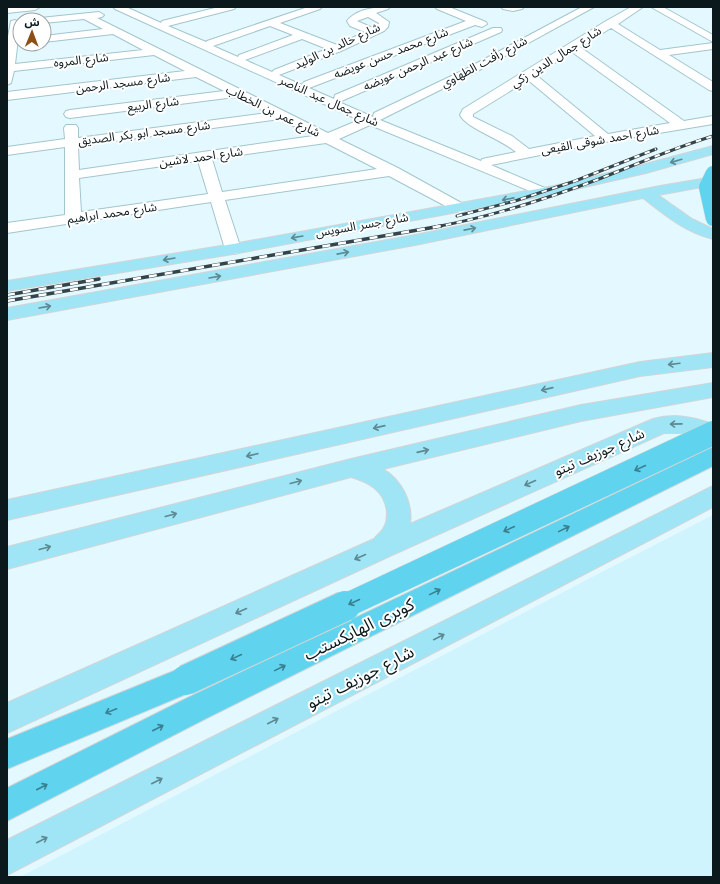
<svg xmlns="http://www.w3.org/2000/svg" width="720" height="884" viewBox="0 0 720 884" font-family="'Work Sans','Noto Sans Arabic',sans-serif">
  <style>
    .built { fill: #d0f4fd }
    .lines { fill: none; stroke-linecap: round; stroke-linejoin: round }
    .minor-casing { stroke: #a2c5ce; stroke-width: 2 }
    .major-casing { stroke: #d3d5d6; stroke-width: 2 }
    .highway-casing { stroke: #d3d5d6; stroke-width: 2 }
    .minor { fill: #fff; fill-rule: evenodd }
    .major { fill: #a0e5f5; fill-rule: evenodd }
    .highway { fill: #60d4ef; fill-rule: evenodd }
    .rail-far1-casing { stroke: #354448; stroke-width: 3 }
    .rail-casing { stroke: #354448; stroke-width: 3.5 }
    .rail-far1 { stroke: #fff; stroke-width: 2; stroke-dasharray: 5.5; stroke-linecap: butt }
    .rail { stroke: #fff; stroke-width: 2.5; stroke-dasharray: 8; stroke-linecap: butt }
    .highway-bridge-far2-casing { stroke: #d3d5d6; stroke-width: 15; stroke-linecap: butt }
    .highway-bridge-far1-casing { stroke: #d3d5d6; stroke-width: 25; stroke-linecap: butt }
    .highway-bridge-casing { stroke: #d3d5d6; stroke-width: 32; stroke-linecap: butt }
    .highway-bridge-far2 { stroke: #60d4ef; stroke-width: 14 }
    .highway-bridge-far1 { stroke: #60d4ef; stroke-width: 24 }
    .highway-bridge { stroke: #60d4ef; stroke-width: 30 }
    .oneway { stroke: #5d8993 }
    .oneway2 { stroke: #3a7f90 }
    .labels { text-anchor: middle; stroke-width: 4; stroke-linejoin: round; paint-order: stroke }
    .far-street-label { font-size: 12px; fill: #0b181c; stroke: #fff }
    .street-label { font-size: 14px; fill: #0b181c; stroke: #fff }
    .near-street-label { font-size: 17px; fill: #0b181c; stroke: #fff }
  </style>
  <rect width="100%" height="100%" fill="#e4f9ff"/>
  <!-- built -->
  <path class="built" d="M713,515V877H20L592,577Z"/>
  <g class="lines">
    <!-- minor casing -->
    <g class="minor-casing">
      <g id="minor">
        <path d="M7,7H40L35,10L7,13Z"/>
        <path d="M113,7H126L161,23L162,21L219,7H236L234,9L168,26L206,42L207,41L308,7H322L320,9L280,23L337,45L365,32L350,26L347,21C356,9 376,7 390,7L388,9L376,13L389,22L388,27L384,31L341,51L279,75L302,85L304,82L466,21L437,9L435,7H449L486,22L487,24L482,27L475,25L309,88L334,99L335,95L493,28H501L502,30L501,32L339,102L373,117L374,113L464,70L582,7H594L472,74L380,120L481,161L482,159L516,152C503,140 466,128 460,115L463,109L606,21L631,7H643L618,24L660,50L713,43V49L669,55L713,82V91L709,90L611,28L580,47L684,121L713,116V124L605,142L491,165L547,189L549,192L547,195L542,196L370,125L339,139L398,168L465,205L468,208L465,211L460,213L455,211L389,176L225,200L241,249L239,253L233,254L227,253L225,249L211,202L7,233V223L65,215V147L7,155V147L65,139L64,128L66,125H76L78,128V138L268,113L235,97L70,118L66,117L64,114L66,111L70,110L224,91L196,77L7,100V92L185,71L154,55L14,71L11,83L7,85V42L11,21L15,20L20,23L15,64L143,50L113,34L44,42V36L103,29L84,19L44,23V20H39L40,18L99,12L104,15L102,17L97,18L328,133L359,120L115,9ZM368,17L379,23L378,26L373,28L357,21ZM270,26L293,35L239,55L238,57L213,46ZM302,39L327,49L274,70L272,72L245,60ZM572,52L670,123L608,134L536,75ZM528,80L595,136L529,149L512,136L473,117V114ZM280,119L313,136L79,170L78,146ZM326,143L377,169L222,192L212,159ZM198,161L208,194L81,212L79,178Z"/>
        <path d="M501,7H524L522,9L513,11L503,9Z"/>
        <path d="M651,7H663L713,35V42Z"/>
      </g>
    </g>
    <!-- major casing -->
    <g class="major-casing">
      <g id="major">
        <path d="M713,146V154L646,173L554,194L233,254L7,291V281L233,244L554,186L638,166Z"/>
        <path d="M713,177V185L658,195L692,219L713,229V239C685,232 665,215 643,198L415,245L7,320V308L415,235L660,186Z"/>
        <path d="M713,353V367L640,376L7,520V500L640,362Z"/>
        <path d="M713,383V397L581,421L383,469C402,480 413,503 410,524L653,419C674,413 693,417 713,424V441L688,433H664L392,555L7,733V703L374,539C377,535 382,532 384,527C387,523 387,516 387,512C385,491 369,482 351,477L7,569V547L351,459L581,405Z"/>
        <path d="M713,486V507L7,875V840Z"/>
      </g>
    </g>
    <!-- highway casing -->
    <g class="highway-casing">
      <g id="highway">
        <path d="M713,447V466L205,719L7,821V788L185,699Z"/>
        <path d="M186,666L196,670L200,680L196,690L7,769V739Z"/>
      </g>
    </g>
    <!-- minor -->
    <use href="#minor" class="minor"/>
    <!-- major -->
    <use href="#major" class="major"/>
    <!-- highway -->
    <use href="#highway" class="highway"/>
    <!-- rail-far1 casing -->
    <g class="rail-far1-casing">
      <g id="rail-far1">
        <path d="M457,216L515,201L575,181L656,149"/>
        <path d="M435,227C491,217 546,199 599,179C637,164 674,148 713,136"/>
      </g>
    </g>
    <!-- rail casing -->
    <g class="rail-casing">
      <g id="rail">
        <path d="M7,295L99,279"/>
        <path d="M7,301L441,226"/>
      </g>
    </g>
    <!-- rail-far1 -->
    <use href="#rail-far1" class="rail-far1"/>
    <!-- rail -->
    <use href="#rail" class="rail"/>
    <!-- highway-bridge-far2 casing -->
    <g class="highway-bridge-far2-casing">
      <path id="highway-bridge-far2" d="M713,173L706,187L713,219"/>
    </g>
    <!-- highway-bridge-far1 casing -->
    <g class="highway-bridge-far1-casing">
      <path id="highway-bridge-far1" d="M343,607L713,433"/>
    </g>
    <!-- highway-bridge casing -->
    <g class="highway-bridge-casing">
      <path id="highway-bridge" d="M186,680L345,606"/>
    </g>
    <!-- highway-bridge-far2 -->
    <use href="#highway-bridge-far2" class="highway-bridge-far2"/>
    <!-- highway-bridge-far1 -->
    <use href="#highway-bridge-far1" class="highway-bridge-far1"/>
    <!-- highway-bridge -->
    <use href="#highway-bridge" class="highway-bridge"/>
  </g>
  <!-- one-way arrows -->
  <defs><path id="oneway-shaft" d="M-6 0H5M1.5-3L5.5 0L1.5 3" fill="none" stroke-width="1.6" stroke-linecap="round" stroke-linejoin="round"/></defs>
  <g class="oneway">
    <use href="#oneway-shaft" transform="translate(676 161) rotate(164)"/>
    <use href="#oneway-shaft" transform="translate(508 199) rotate(169)"/>
    <use href="#oneway-shaft" transform="translate(470 229) rotate(-11)"/>
    <use href="#oneway-shaft" transform="translate(297 237) rotate(170)"/>
    <use href="#oneway-shaft" transform="translate(343 253) rotate(-11)"/>
    <use href="#oneway-shaft" transform="translate(169 259) rotate(170)"/>
    <use href="#oneway-shaft" transform="translate(215 277) rotate(-10)"/>
    <use href="#oneway-shaft" transform="translate(45 307) rotate(-10)"/>
    <use href="#oneway-shaft" transform="translate(674 364) rotate(173)"/>
    <use href="#oneway-shaft" transform="translate(547 389) rotate(167)"/>
    <use href="#oneway-shaft" transform="translate(676 424) rotate(179)"/>
    <use href="#oneway-shaft" transform="translate(379 427) rotate(167)"/>
    <use href="#oneway-shaft" transform="translate(423 451) rotate(-13)"/>
    <use href="#oneway-shaft" transform="translate(252 455) rotate(167)"/>
    <use href="#oneway-shaft" transform="translate(296 482) rotate(-15)"/>
    <use href="#oneway-shaft" transform="translate(530 483) rotate(156)"/>
    <use href="#oneway-shaft" transform="translate(171 515) rotate(-15)"/>
    <use href="#oneway-shaft" transform="translate(45 548) rotate(-15)"/>
    <use href="#oneway-shaft" transform="translate(360 557) rotate(156)"/>
    <use href="#oneway-shaft" transform="translate(241 611) rotate(156)"/>
    <use href="#oneway-shaft" transform="translate(439 637) rotate(-27)"/>
    <use href="#oneway-shaft" transform="translate(273 721) rotate(-27)"/>
    <use href="#oneway-shaft" transform="translate(157 781) rotate(-27)"/>
    <use href="#oneway-shaft" transform="translate(42 840) rotate(-27)"/>
  </g>
  <g class="oneway2">
    <use href="#oneway-shaft" transform="translate(640 468) rotate(155)"/>
    <use href="#oneway-shaft" transform="translate(509 529) rotate(155)"/>
    <use href="#oneway-shaft" transform="translate(564 529) rotate(-26)"/>
    <use href="#oneway-shaft" transform="translate(435 592) rotate(-26)"/>
    <use href="#oneway-shaft" transform="translate(354 602) rotate(155)"/>
    <use href="#oneway-shaft" transform="translate(236 657) rotate(155)"/>
    <use href="#oneway-shaft" transform="translate(280 668) rotate(-26)"/>
    <use href="#oneway-shaft" transform="translate(111 711) rotate(158)"/>
    <use href="#oneway-shaft" transform="translate(158 728) rotate(-27)"/>
    <use href="#oneway-shaft" transform="translate(42 787) rotate(-27)"/>
  </g>
  <g class="labels">
    <!-- far-street labels -->
    <g class="far-street-label">
      <text transform="translate(337 46) rotate(-25)" y="4">شارع خالد بن الوليد</text>
      <text transform="translate(391 53) rotate(-21)" y="4">شارع محمد حسن عويضه</text>
      <text transform="translate(556 57) rotate(-32)" y="4">شارع جمال الدين زكي</text>
      <text transform="translate(81 60) rotate(-6)" y="4">شارع المروه</text>
      <text transform="translate(484 62) rotate(-28)" y="4">شارع رأفت الطهاوي</text>
      <text transform="translate(418 64) rotate(-23)" y="4">شارع عبد الرحمن عويضه</text>
      <text transform="translate(123 83) rotate(-7)" y="4">شارع مسجد الرحمن</text>
      <text transform="translate(329 101) rotate(24)" y="4">شارع جمال عبد الناصر</text>
      <text transform="translate(153 104) rotate(-7)" y="4">شارع الربيع</text>
      <text transform="translate(273 111) rotate(26)" y="4">شارع عمر بن الخطاب</text>
      <text transform="translate(144 133) rotate(-7)" y="4">شارع مسجد ابو بكر الصديق</text>
      <text transform="translate(600 140) rotate(-10)" y="4">شارع احمد شوقى القيعى</text>
      <text transform="translate(201 157) rotate(-8)" y="4">شارع احمد لاشين</text>
      <text transform="translate(112 213) rotate(-8)" y="4">شارع محمد ابراهيم</text>
      <text transform="translate(362 225) rotate(-10)" y="4">شارع جسر السويس</text>
    </g>
    <!-- street labels -->
    <g class="street-label">
      <text transform="translate(599 452) rotate(-24)" y="5">شارع جوزيف تيتو</text>
    </g>
    <!-- near-street labels -->
    <g class="near-street-label">
      <text transform="translate(359 629) rotate(-26)" y="6">كوبرى الهايكستب</text>
      <text transform="translate(360 677) rotate(-27)" y="6">شارع جوزيف تيتو</text>
    </g>
  </g>
  <!-- border -->
  <rect width="720" height="884" fill="none" stroke="#0b181c" stroke-width="16"/>
  <!-- north arrow -->
  <g transform="translate(32 32) rotate(1)"><circle r="19" fill="#ffffff" stroke="#9da3a4"/>
  <path d="M0-3L7 15L0 10L-7 15Z" fill="#8d4e15"/>
  <text y="-6" font-size="11" font-weight="bold" text-anchor="middle" fill="#0b181c">ش</text>
  </g>
</svg>
